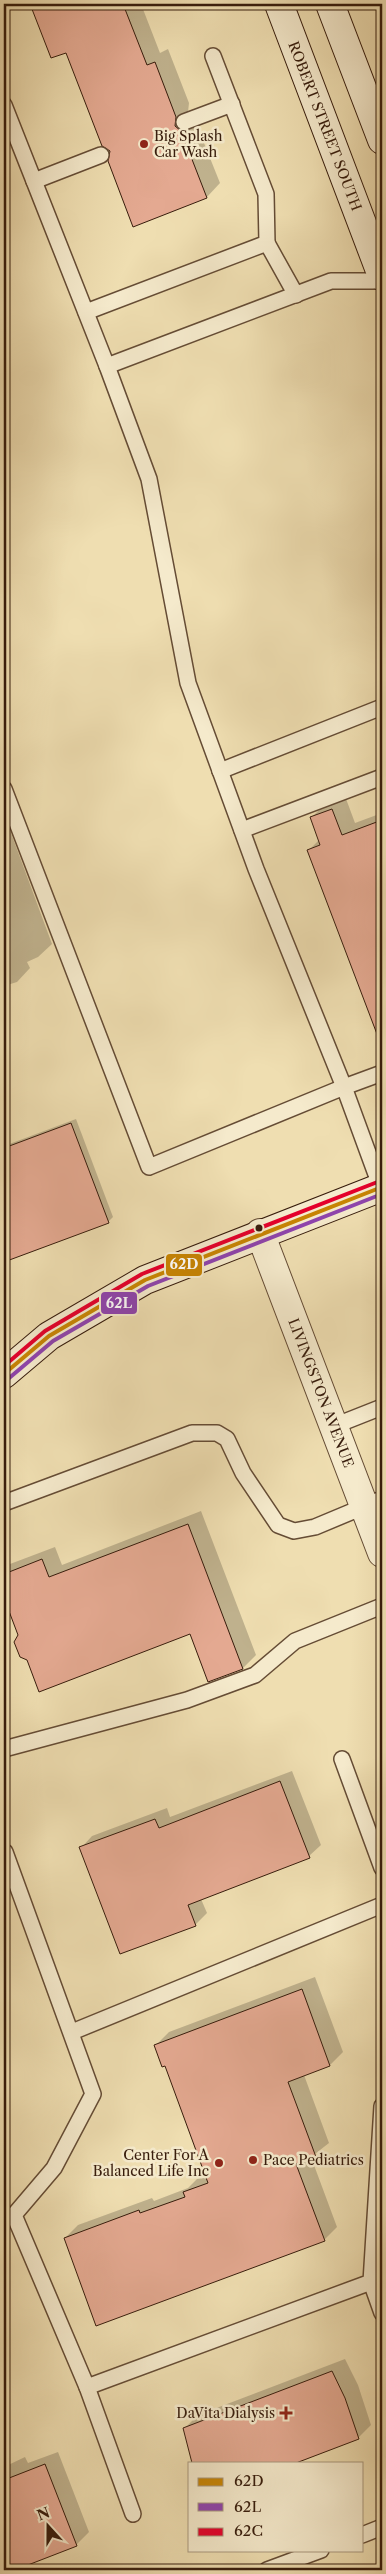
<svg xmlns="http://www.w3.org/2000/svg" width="386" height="2574" viewBox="0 0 386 2574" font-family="'Libre Caslon Text',serif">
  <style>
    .shadow { fill: #0003 }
    .building { fill: #e4a991; stroke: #371c0c }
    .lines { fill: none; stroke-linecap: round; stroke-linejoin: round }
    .lane-casing { stroke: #654c35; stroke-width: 18 }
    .street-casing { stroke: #654c35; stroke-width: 30 }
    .secondary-casing { stroke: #371c0c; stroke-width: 30 }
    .lane { stroke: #f5eacc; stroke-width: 15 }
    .street { stroke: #f5eacc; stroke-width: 28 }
    .secondary { stroke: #f5eacc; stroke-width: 28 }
    .bus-1-casing { stroke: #f5eacc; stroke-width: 8 }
    .bus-2-casing { stroke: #f5eacc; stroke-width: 8 }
    .bus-3-casing { stroke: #f5eacc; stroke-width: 8 }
    .bus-1 { stroke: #c78403; stroke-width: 4 }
    .bus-2 { stroke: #8e44ad; stroke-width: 4 }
    .bus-3 { stroke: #e4002b; stroke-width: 4 }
    .poi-dot { fill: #8f2418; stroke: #f5eacc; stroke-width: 2 }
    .bus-dot { fill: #371c0c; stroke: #f5eacc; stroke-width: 2 }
    .labels { text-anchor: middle; stroke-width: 5; stroke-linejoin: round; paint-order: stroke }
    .street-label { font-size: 14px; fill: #371c0c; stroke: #f5eacc }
    .poi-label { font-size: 14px; fill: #371c0c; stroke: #f5eacc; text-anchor: start }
    .line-badge { stroke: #f5eacc; stroke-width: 2 }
    .badge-label { font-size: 14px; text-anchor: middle; font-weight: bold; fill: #fff }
  </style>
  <rect width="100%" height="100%" fill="#efdeb1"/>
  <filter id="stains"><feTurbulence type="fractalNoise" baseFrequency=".004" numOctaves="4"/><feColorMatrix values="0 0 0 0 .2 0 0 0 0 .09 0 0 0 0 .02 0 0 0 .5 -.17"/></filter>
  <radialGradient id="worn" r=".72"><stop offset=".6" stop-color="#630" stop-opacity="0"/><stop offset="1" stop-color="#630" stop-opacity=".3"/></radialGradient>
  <!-- shadow -->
  <g class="shadow">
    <path d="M31,4H141L160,53L168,49L189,103L188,112L194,118L220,183L207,197L134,225L111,151L66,51L51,57Z"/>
    <path d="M345,796L355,823L382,813V1018L374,1021L309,850L320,839L312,817L325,804Z"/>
    <path d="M4,814L52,944L38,957L27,962L30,968L17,982L4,986Z"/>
    <path d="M76,1119L113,1217L108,1222L4,1261V1146Z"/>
    <path d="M201,1511L256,1655L243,1668L191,1632L19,1635L4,1594V1571L10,1564L55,1547L62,1565Z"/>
    <path d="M292,1771L321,1845L309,1856L201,1899L207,1913L195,1925L81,1848L92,1836L167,1808L170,1817Z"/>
    <path d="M315,1977L343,2052L330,2065L304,2075L329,2143L311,2157L337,2227L324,2240L65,2238L78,2225L152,2198L154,2201L188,2188L197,2179L207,2176L166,2064L156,2045L169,2032Z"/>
    <path d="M345,2359L358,2385L371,2425L358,2438L185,2428L198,2415Z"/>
    <path d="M58,2452L89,2532L76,2545L11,2570H4V2467L25,2457L28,2463Z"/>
  </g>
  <!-- building -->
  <g class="building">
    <path d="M30,4H123L147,65L155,62L176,117L175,126L181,131L207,198L133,227L108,161L110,151L102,146L66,53L51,58Z"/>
    <path d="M332,809L342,835L382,820V1041L380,1042L307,850L320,845L310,817Z"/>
    <path d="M71,1123L109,1223L4,1262V1148Z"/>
    <path d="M188,1524L243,1669L208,1682L190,1634L39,1692L27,1660L20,1657L14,1642L18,1635L4,1598V1574L42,1559L49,1577Z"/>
    <path d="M280,1781L310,1858L188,1905L196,1926L120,1954L79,1847L155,1819L159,1828Z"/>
    <path d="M302,1989L330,2066L288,2082L316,2157L296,2164L325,2241L96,2326L64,2238L139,2210L140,2213L185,2197L183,2192L208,2183L165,2066L162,2067L154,2045Z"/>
    <path d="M332,2371L345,2398L359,2439L296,2463H192L183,2428Z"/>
    <path d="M45,2464L77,2546L15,2570H4V2480Z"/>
  </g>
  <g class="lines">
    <!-- lane casing -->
    <g class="lane-casing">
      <g id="lane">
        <path d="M4,105L107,366L331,281H382"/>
        <path d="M184,122L232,104"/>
        <path d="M34,181L101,155"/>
        <path d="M267,243L296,295"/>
        <path d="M86,312L267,243L266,194L213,56"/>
        <path d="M107,366L149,479L188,683L256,869L344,1087L382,1073"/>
        <path d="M220,771L382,707"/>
        <path d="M4,789L149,1167L344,1087L381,1188"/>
        <path d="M242,830L382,777"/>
        <path d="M334,1426L382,1407"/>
        <path d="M4,1503L192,1433H217L227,1439L243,1473L278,1525L294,1531L315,1527L382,1499"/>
        <path d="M4,1749L187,1700L255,1675L295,1641L382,1606"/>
        <path d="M342,1759L382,1868"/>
        <path d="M5,1852L93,2094L54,2168L14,2215L87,2387L371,2282L382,2106"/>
        <path d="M72,2032L382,1905"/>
        <path d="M382,2279L371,2282L382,2313"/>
        <path d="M87,2387L133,2514"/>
        <path d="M362,2535L382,2527"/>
        <path d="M267,2570L321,2550"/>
      </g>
    </g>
    <!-- street casing -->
    <g class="street-casing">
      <path id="street" d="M260,1233L382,1553"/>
    </g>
    <!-- secondary casing -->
    <g class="secondary-casing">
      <g id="secondary">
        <path d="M279,4L382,276"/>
        <path d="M330,4L382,140"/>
        <path d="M4,1374L49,1336L145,1280L382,1187"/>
      </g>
    </g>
    <!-- lane -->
    <use href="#lane" class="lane"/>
    <!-- street -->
    <use href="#street" class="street"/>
    <!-- secondary -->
    <use href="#secondary" class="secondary"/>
    <!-- bus-1 casing -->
    <g class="bus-1-casing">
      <path id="bus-1" d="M4,1374L49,1336L145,1280L382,1187"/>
    </g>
    <!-- bus-2 casing -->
    <g class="bus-2-casing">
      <path id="bus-2" d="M8,1379L53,1341L148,1286L382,1194"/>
    </g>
    <!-- bus-3 casing -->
    <g class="bus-3-casing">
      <path id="bus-3" d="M4,1366L45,1331L142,1274L380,1181"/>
    </g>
    <!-- bus-1 -->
    <use href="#bus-1" class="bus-1"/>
    <!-- bus-2 -->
    <use href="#bus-2" class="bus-2"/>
    <!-- bus-3 -->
    <use href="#bus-3" class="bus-3"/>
  </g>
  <!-- markers -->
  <g class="poi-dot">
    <circle cx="144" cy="144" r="5"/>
    <circle cx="253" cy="2160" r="5"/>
    <circle cx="219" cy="2163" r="5"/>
    <path d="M283.5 2405.5h5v5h5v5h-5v5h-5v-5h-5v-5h5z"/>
  </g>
  <circle class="bus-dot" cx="259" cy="1228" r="4.5"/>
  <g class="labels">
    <!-- street labels -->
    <g class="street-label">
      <text transform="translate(325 126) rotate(69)" y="5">ROBERT STREET SOUTH</text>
      <text transform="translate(321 1393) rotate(69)" y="5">LIVINGSTON AVENUE</text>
    </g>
    <!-- poi labels -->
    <g class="poi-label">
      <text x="154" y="141">Big Splash<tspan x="154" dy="16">Car Wash</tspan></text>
      <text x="209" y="2160" text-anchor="end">Center For A<tspan x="209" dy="16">Balanced Life Inc</tspan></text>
      <text x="263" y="2165">Pace Pediatrics</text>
      <text x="275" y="2418" text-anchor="end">DaVita Dialysis</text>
    </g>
  </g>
  <g class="line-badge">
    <rect x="165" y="1253" width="38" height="24" rx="5" fill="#c78403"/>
    <rect x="100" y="1291" width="38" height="24" rx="5" fill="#8e44ad"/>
  </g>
  <g class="badge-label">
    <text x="184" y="1269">62D</text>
    <text x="119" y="1308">62L</text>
  </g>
  <!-- margin -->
  <rect width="386" height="2574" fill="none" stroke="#efdeb1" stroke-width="20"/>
  <rect x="5" y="5" width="376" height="2564" fill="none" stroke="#371c0c" stroke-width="2.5"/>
  <rect x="10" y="10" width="366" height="2554" fill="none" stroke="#371c0c"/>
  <!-- legend -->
  <rect x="188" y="2462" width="175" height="90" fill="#f5eacc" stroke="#a9987f"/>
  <rect x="198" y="2478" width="25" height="8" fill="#c78403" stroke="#a9987f"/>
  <text x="234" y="2486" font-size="15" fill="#371c0c">62D</text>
  <rect x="198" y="2503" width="25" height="8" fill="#8e44ad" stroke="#a9987f"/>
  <text x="234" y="2512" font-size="15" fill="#371c0c">62L</text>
  <rect x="198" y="2528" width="25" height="8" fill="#e4002b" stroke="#a9987f"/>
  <text x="234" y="2536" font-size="15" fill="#371c0c">62C</text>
  <!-- north arrow -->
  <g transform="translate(48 2526) rotate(339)" stroke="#f5eacc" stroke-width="4" paint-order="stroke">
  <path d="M0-4L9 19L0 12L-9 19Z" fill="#371c0c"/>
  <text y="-8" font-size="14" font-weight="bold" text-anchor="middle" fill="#371c0c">N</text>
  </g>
  <rect width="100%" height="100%" filter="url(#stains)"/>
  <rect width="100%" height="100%" fill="url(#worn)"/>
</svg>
